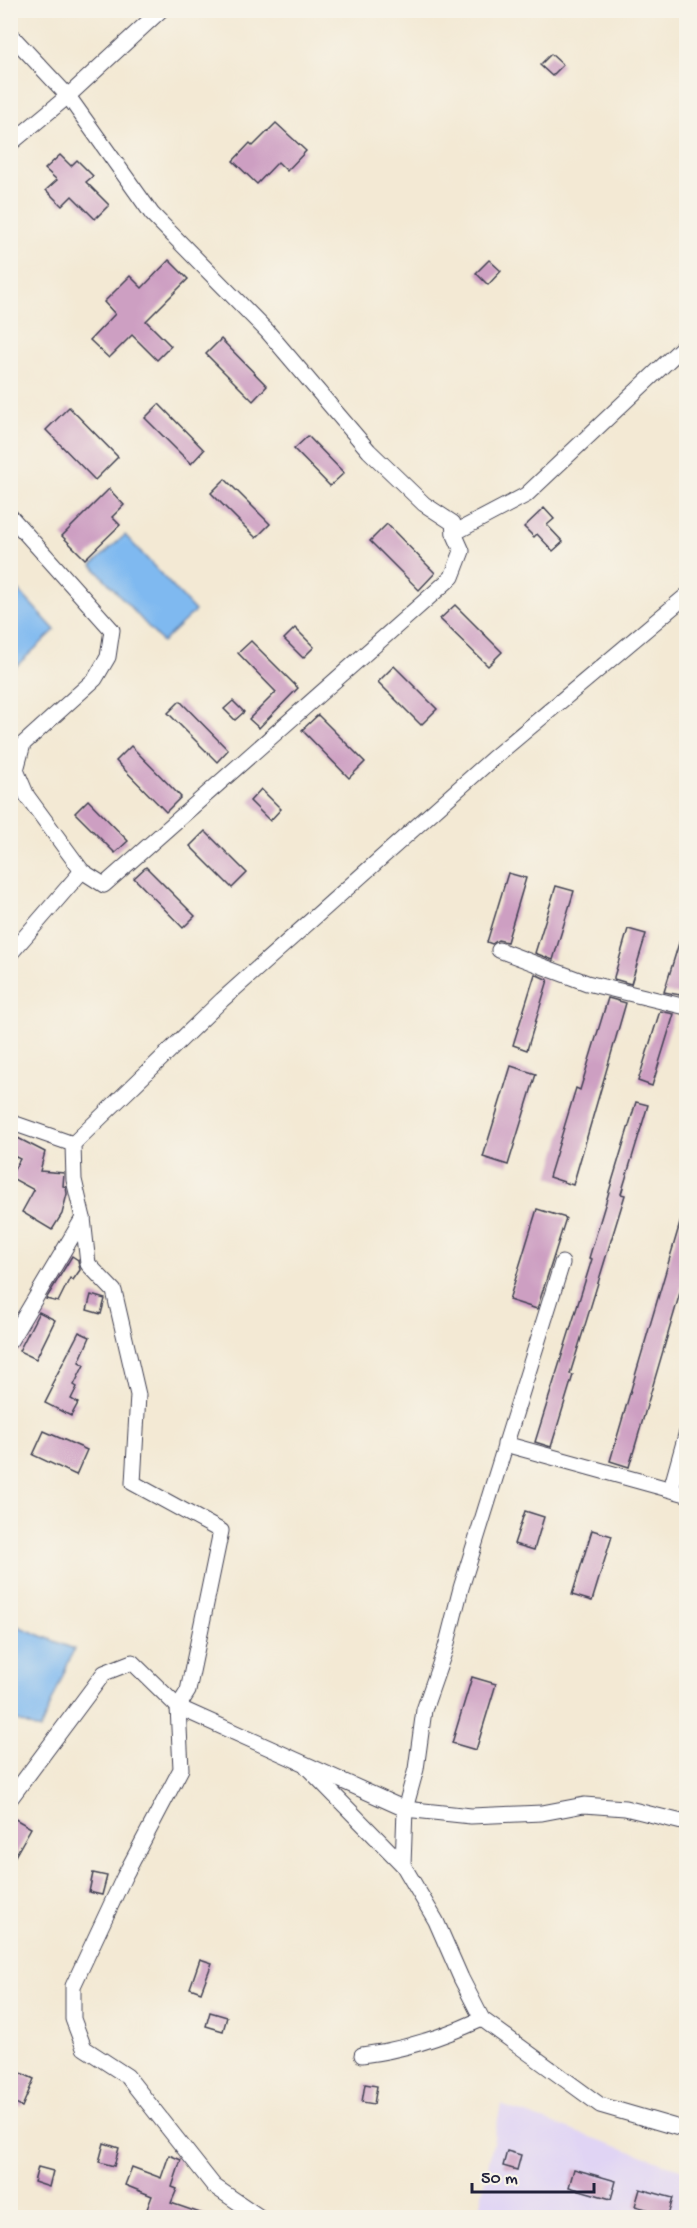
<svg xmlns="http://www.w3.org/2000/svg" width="697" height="2228" viewBox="0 0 697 2228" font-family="'Gochi Hand',sans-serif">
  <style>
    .built { fill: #e0d4f4 }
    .water { fill: #7fb9f0; stroke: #506e96; stroke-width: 1.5 }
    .building { fill: #cd9fc2 }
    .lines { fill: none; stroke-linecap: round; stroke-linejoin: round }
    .minor-casing { stroke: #414052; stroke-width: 17 }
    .minor { stroke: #fff; stroke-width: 15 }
  </style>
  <rect width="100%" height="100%" fill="#f7f3e8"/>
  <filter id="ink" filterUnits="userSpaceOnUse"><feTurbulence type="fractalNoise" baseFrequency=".0167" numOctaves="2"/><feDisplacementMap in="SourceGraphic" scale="12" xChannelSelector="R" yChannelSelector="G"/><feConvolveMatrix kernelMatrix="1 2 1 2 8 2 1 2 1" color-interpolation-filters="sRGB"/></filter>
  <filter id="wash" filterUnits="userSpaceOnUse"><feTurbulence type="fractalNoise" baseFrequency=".008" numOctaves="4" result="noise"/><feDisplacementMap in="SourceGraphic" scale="24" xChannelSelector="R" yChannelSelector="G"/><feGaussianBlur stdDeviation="1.35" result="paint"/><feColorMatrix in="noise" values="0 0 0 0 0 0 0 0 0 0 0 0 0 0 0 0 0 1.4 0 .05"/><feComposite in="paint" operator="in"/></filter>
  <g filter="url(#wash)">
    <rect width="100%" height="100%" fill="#f3e9d4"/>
    <!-- built -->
    <path class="built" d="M501,2105L686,2171V2217L477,2218Z"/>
    <!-- water -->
    <g class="water">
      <path d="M125,535L195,611L162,642L92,565Z"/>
      <path d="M11,582L55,630L11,671Z"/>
      <path d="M10,1623L74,1649L40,1730L11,1718Z"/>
    </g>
    <g id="blocks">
      <!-- building -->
      <g class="building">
        <path d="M551,54L563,65L552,76L540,65Z"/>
        <path d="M276,123L306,151L287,171L278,162L257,184L233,161L250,143L253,146Z"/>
        <path d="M60,155L71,166L77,160L93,176L86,182L109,205L95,219L72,196L62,206L46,190L57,180L45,169Z"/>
        <path d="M169,260L188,279L146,321L171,346L157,360L132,335L109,358L90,340L115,314L104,302L130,276L142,288Z"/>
        <path d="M489,260L501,271L488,285L476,273Z"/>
        <path d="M221,339L267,386L253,401L206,354Z"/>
        <path d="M159,404L204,450L191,464L145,418Z"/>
        <path d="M69,407L118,457L95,480L46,430Z"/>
        <path d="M308,436L344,473L330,486L294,449Z"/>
        <path d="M225,479L270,524L256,538L211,493Z"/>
        <path d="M109,489L124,505L112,517L120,525L85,559L62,536Z"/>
        <path d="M544,508L554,519L547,525L563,542L553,551L537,534L534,537L524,527Z"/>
        <path d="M387,524L435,573L419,590L370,541Z"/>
        <path d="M455,605L502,652L488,666L440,619Z"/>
        <path d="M295,628L314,647L303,658L284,639Z"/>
        <path d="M251,641L298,688L259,728L249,719L276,692L238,653Z"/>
        <path d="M394,666L437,709L421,725L378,682Z"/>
        <path d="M180,701L228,750L217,762L168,713Z"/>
        <path d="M233,701L244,712L235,720L224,709Z"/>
        <path d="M318,715L365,762L349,778L302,730Z"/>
        <path d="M131,746L181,797L166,812L116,761Z"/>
        <path d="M261,789L281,809L270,821L250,801Z"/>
        <path d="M88,800L128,841L115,853L75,813Z"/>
        <path d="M205,831L247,873L232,888L190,846Z"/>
        <path d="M146,867L195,916L183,928L134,878Z"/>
        <path d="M508,873L526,878L507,942L498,940L492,944L487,942Z"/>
        <path d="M556,886L574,891L553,960L535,953Z"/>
        <path d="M628,929L646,934L631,984L614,979V977Z"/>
        <path d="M683,930H687V973L680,995L664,992Z"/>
        <path d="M535,974L548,980L527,1050L513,1045Z"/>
        <path d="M608,998L626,1003L573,1185L549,1177L576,1088L580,1090Z"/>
        <path d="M660,1011L674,1014L652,1086L638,1081Z"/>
        <path d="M511,1066L536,1074L508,1165L483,1157Z"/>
        <path d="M636,1102L648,1105L621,1194L625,1195L570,1374L573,1375L551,1447L535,1442L592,1259L589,1258Z"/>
        <path d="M10,1134L45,1152L40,1171L64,1173L63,1186L66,1187L67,1194L62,1214L52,1230L22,1212L34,1190L10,1177L20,1159L10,1154Z"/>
        <path d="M537,1209L566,1218L537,1309L509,1300Z"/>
        <path d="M683,1213H687V1269L629,1467L610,1461Z"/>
        <path d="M72,1256L78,1260L80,1270L73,1280L70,1278L58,1302L46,1299Z"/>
        <path d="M91,1295L105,1299L101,1314L87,1310Z"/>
        <path d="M39,1312L55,1320L36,1359L19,1351Z"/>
        <path d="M79,1332L90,1337L79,1362L84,1365L74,1385L77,1387L71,1399L78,1403L71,1416L45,1403L53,1387L51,1386Z"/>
        <path d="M44,1431L87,1450L76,1475L33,1455Z"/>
        <path d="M525,1511L544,1517L534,1550L514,1544Z"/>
        <path d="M592,1530L612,1536L592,1601L572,1595Z"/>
        <path d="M472,1677L496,1684L476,1750L452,1743Z"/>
        <path d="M10,1816L31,1828L10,1865Z"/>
        <path d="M93,1873L107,1876L102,1895L89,1892Z"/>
        <path d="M200,1959L212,1963L201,1992L190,1988Z"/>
        <path d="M210,2012L227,2017L223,2031L206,2026Z"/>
        <path d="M10,2068L34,2079L22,2107L10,2102Z"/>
        <path d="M365,2084L377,2086L374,2104L362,2102Z"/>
        <path d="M104,2143L119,2148L114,2166L99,2162Z"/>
        <path d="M507,2151L521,2155L517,2170L503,2166Z"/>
        <path d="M169,2155L181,2160L172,2187L177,2189L171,2203L206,2215V2217H167L147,2209L152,2196L125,2185L132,2167L161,2178Z"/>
        <path d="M38,2167L53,2171L49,2187L34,2182Z"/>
        <path d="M574,2169L616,2181L611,2199L569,2187Z"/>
        <path d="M640,2189L673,2198L668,2215L635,2206Z"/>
      </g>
    </g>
  </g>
  <g filter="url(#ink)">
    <use href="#blocks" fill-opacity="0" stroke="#414052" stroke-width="1.5"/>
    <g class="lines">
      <!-- minor casing -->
      <g class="minor-casing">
        <g id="minor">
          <path d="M10,34L68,96L152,214L267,331L369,451L424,504L453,523L454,533L526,495L686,344"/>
          <path d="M10,144L68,96L161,10"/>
          <path d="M10,516L112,630L108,657L95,679L23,744L16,770L27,796L82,871L104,885L452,577L462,551L454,533"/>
          <path d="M499,950L587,983L686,1007"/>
          <path d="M10,954L82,871"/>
          <path d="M10,1122L73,1144"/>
          <path d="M10,1341L83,1218"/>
          <path d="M505,1444L686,1494"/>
          <path d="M671,1489L686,1435"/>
          <path d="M307,1767L403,1865L436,1921L461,1978L482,2019L600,2105L686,2130"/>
          <path d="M10,1799L104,1673L132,1662L178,1707L405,1809L471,1816L542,1813L584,1805L625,1808L686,1823"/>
          <path d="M403,1865L405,1809L416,1769L424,1710L446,1647L461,1588L562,1263"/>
          <path d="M362,2055C405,2050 443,2037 482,2019"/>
          <path d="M261,2218L214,2186L127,2076L84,2048L73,2019V1986L124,1877L181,1769L178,1707L188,1691L221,1531L133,1483L138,1395L114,1291L88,1264L83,1218L74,1180L73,1144L222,1000L492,759L686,596"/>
        </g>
      </g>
      <!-- minor -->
      <use href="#minor" class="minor"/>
    </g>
  </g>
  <!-- margin -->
  <rect width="697" height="2228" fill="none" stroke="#f7f3e8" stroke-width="36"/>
  <!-- scale -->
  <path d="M472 2183v9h122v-9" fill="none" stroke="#22223b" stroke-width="3"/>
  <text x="481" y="2183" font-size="18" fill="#22223b" stroke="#f7f3e8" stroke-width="4.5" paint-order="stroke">50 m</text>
</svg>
